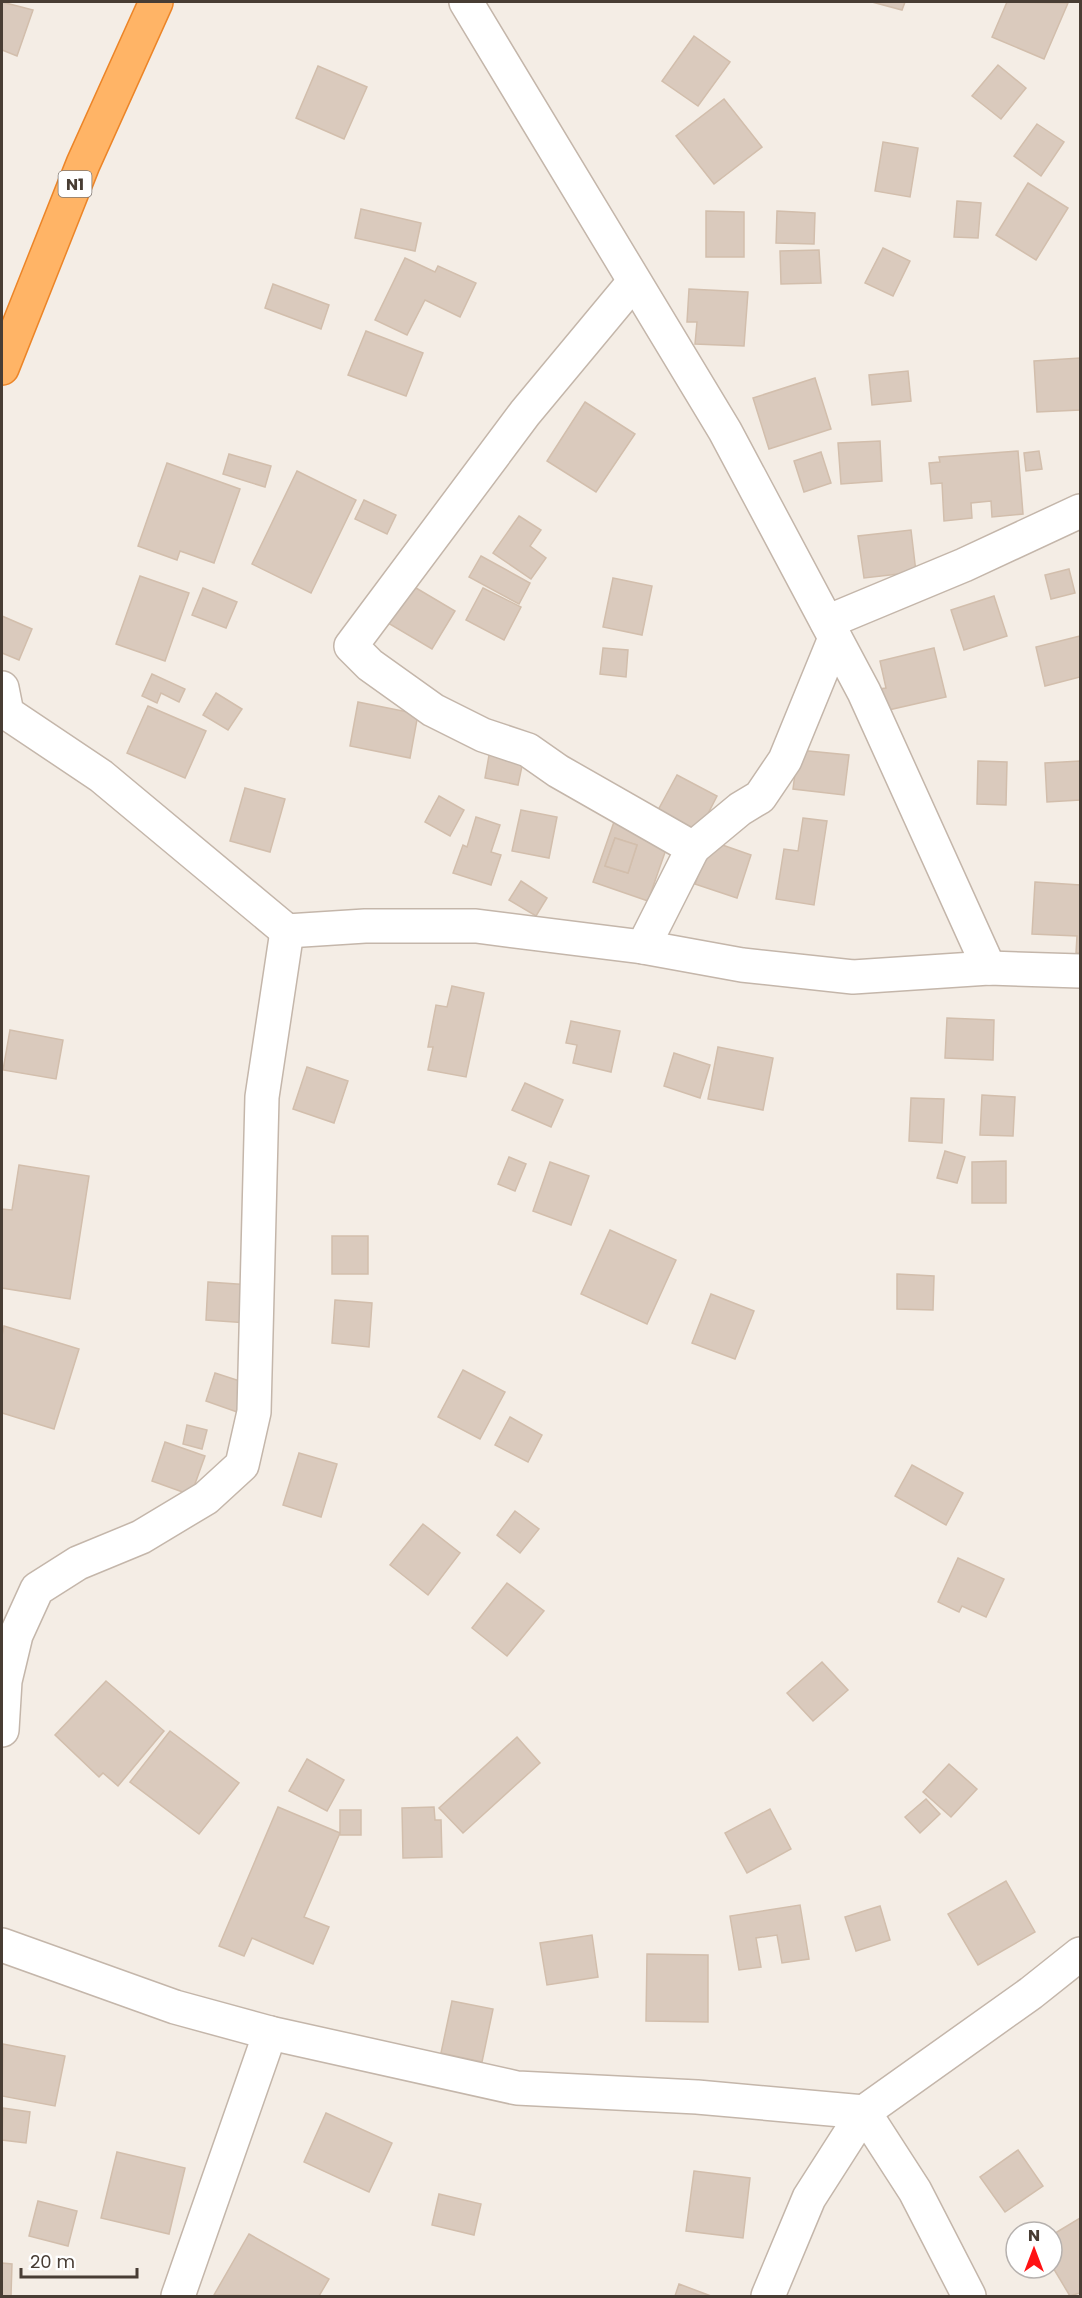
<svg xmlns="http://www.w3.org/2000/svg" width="1082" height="2298" viewBox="0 0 1082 2298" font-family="Poppins,sans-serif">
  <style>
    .building { fill: #dacabd; stroke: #d2beac; stroke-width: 1.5; fill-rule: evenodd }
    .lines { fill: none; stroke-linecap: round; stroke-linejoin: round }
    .minor-casing { stroke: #c4b6aa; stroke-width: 36 }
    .highway-casing { stroke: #ec8528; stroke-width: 36 }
    .minor { stroke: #fff; stroke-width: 33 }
    .highway { stroke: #ffb466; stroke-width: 33 }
    .labels { text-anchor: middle; stroke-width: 5; stroke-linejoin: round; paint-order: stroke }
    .shield { fill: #fff; stroke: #7f7771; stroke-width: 1.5 }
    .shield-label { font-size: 16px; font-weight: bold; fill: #483d34 }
  </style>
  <rect width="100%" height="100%" fill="#f4ede5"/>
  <!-- building -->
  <g class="building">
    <path d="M2,2L33,10L17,56L2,50Z"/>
    <path d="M872,2H905L902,10Z"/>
    <path d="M1007,2L1068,3L1044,59L992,37Z"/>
    <path d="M694,36L730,62L698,106L662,81Z"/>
    <path d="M998,65L1026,88L1001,119L972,96Z"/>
    <path d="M318,66L367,87L344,139L296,118Z"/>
    <path d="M724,99L762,147L714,184L676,136Z"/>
    <path d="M1037,124L1064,142L1041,176L1014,156Z"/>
    <path d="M883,142L918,148L910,197L875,191Z"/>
    <path d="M1028,183L1068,208L1036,260L996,235Z"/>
    <path d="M957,201L981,203L978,238L954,237Z"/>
    <path d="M361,209L421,223L415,251L355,238Z"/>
    <path d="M706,211L744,212V257H706Z"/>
    <path d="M777,211L815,213L814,244L776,243Z"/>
    <path d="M883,248L910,261L893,296L865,283Z"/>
    <path d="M819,250L821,283L781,284L780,251Z"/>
    <path d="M405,258L435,272L438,266L476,283L460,317L425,300L407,335L375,320Z"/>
    <path d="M273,284L329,305L321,329L265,308Z"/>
    <path d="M689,289L748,292L744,346L695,344L697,322H687Z"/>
    <path d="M366,331L423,353L406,396L348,375Z"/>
    <path d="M1080,358V410L1037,412L1034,361Z"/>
    <path d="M908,371L911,401L872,405L869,375Z"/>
    <path d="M815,378L831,429L769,449L753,398Z"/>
    <path d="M585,402L635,434L596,492L547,461Z"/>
    <path d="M880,441L882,481L841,484L838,443Z"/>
    <path d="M1018,451L1023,514L992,517L991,501L971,503L972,518L944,521L942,483L931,484L929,463L940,462L939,457Z"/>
    <path d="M1039,451L1042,469L1026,471L1024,453Z"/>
    <path d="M821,452L831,483L804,492L794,461Z"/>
    <path d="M229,454L271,466L265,487L223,474Z"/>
    <path d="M167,463L240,489L214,563L180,551L177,560L138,546Z"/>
    <path d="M297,471L356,500L311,593L252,564Z"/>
    <path d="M364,500L396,515L387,534L355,519Z"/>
    <path d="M519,516L541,530L530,546L546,558L531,579L493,553Z"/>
    <path d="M911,530L916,572L864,578L858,536Z"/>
    <path d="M481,556L530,583L519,604L469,577Z"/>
    <path d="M1069,569L1075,593L1051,599L1045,575Z"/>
    <path d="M140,576L189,593L165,661L116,644Z"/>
    <path d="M613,578L652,586L642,635L603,627Z"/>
    <path d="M411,585L455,611L432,649L388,623Z"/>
    <path d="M203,588L237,602L226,628L192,615Z"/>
    <path d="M483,588L521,607L504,640L466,620Z"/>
    <path d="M994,596L1007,636L964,650L951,610Z"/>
    <path d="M2,616L32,629L19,660L2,653Z"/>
    <path d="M1080,636V677L1045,686L1036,647Z"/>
    <path d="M603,648L628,650L626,677L600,674Z"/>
    <path d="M934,648L946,697L884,711L879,689L886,688L880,661Z"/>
    <path d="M152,674L185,689L179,702L161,693L157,703L142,696Z"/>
    <path d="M216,693L242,709L228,730L203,715Z"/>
    <path d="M358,702L418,714L410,758L350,746Z"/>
    <path d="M148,706L206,731L185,778L127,753Z"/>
    <path d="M491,744L525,752L518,785L485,778Z"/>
    <path d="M798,750L849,755L844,795L793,789Z"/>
    <path d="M978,761L1007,762L1006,805L977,804Z"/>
    <path d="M1080,761V800L1047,802L1045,763Z"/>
    <path d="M677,775L717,796L698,833L657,812Z"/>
    <path d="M245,788L285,799L270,852L230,841Z"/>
    <path d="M439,796L464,810L450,836L425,822Z"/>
    <path d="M521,810L557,817L549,858L512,851Z"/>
    <path d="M476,817L500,825L491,852L501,855L491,885L453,873L463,845L467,847Z"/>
    <path d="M803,818L827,821L814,905L776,899L784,849L798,851Z"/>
    <path d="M615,819L670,838L648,901L593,882ZM615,838L637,845L628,873L605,866Z"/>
    <path d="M615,838L637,845L628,873L605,866Z"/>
    <path d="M711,841L751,855L737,898L695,884Z"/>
    <path d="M521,881L547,898L536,916L509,900Z"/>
    <path d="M1035,882L1080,885V953H1076L1077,936L1032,934Z"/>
    <path d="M452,986L484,993L466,1077L428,1070L433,1047H428L436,1005L447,1007Z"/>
    <path d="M947,1018L994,1020L993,1060L945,1058Z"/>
    <path d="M571,1021L620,1031L611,1072L573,1063L577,1045L566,1043Z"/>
    <path d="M10,1030L63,1040L56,1079L3,1070Z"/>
    <path d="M718,1047L773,1058L763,1110L708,1099Z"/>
    <path d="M674,1053L710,1065L700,1098L664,1086Z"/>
    <path d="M307,1067L348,1081L334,1123L293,1109Z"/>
    <path d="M525,1083L563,1100L551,1127L512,1110Z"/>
    <path d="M982,1095L1015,1097L1013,1136L980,1135Z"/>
    <path d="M911,1098L944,1099L942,1143L909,1141Z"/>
    <path d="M945,1151L965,1157L957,1183L937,1178Z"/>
    <path d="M509,1157L526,1164L515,1191L498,1184Z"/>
    <path d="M1006,1161V1203H972V1162Z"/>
    <path d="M550,1162L589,1176L571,1225L533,1211Z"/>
    <path d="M19,1165L89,1176L70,1299L2,1288V1209L12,1210Z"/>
    <path d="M610,1230L676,1260L647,1324L581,1294Z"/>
    <rect x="332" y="1236" width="36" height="38"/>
    <path d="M897,1274L934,1276L933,1310L897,1309Z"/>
    <path d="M208,1282L251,1285L248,1323L206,1320Z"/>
    <path d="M711,1294L754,1311L735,1359L692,1343Z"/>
    <path d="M335,1300L372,1303L369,1347L332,1343Z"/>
    <path d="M4,1326L79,1349L54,1429L2,1413V1336Z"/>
    <path d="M463,1370L505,1392L480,1439L438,1417Z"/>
    <path d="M215,1373L249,1384L240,1413L206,1401Z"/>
    <path d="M510,1417L542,1435L528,1462L495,1445Z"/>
    <path d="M187,1425L207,1430L202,1449L183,1444Z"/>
    <path d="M165,1442L205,1456L191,1495L152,1481Z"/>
    <path d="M299,1453L337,1464L321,1517L283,1505Z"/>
    <path d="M912,1465L963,1493L946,1525L895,1496Z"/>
    <path d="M515,1511L539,1529L520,1553L497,1535Z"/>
    <path d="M423,1524L460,1553L428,1595L390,1565Z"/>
    <path d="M958,1558L1004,1579L986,1617L962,1606L959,1612L938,1602Z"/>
    <path d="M507,1583L544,1611L507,1656L472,1628Z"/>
    <path d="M822,1662L848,1690L813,1721L787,1693Z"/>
    <path d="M106,1681L164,1731L118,1786L103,1773L99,1777L55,1735Z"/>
    <path d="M170,1731L239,1783L199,1834L130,1782Z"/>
    <path d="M517,1737L540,1763L463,1833L439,1808Z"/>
    <path d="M307,1759L344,1780L327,1811L289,1791Z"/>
    <path d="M949,1764L977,1789L951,1817L923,1792Z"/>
    <path d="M926,1799L940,1814L920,1833L905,1817Z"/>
    <path d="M278,1807L340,1833L304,1917L329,1927L313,1964L252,1938L244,1956L219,1946Z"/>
    <path d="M434,1807L435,1820H441L442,1857L403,1858L402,1808Z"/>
    <path d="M770,1809L791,1849L747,1873L725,1833Z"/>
    <rect x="340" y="1810" width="21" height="25"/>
    <path d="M1006,1881L1035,1932L978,1965L948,1914Z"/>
    <path d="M800,1905L809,1959L782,1963L777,1935L756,1938L761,1967L739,1970L730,1916Z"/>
    <path d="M880,1906L890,1940L856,1951L845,1917Z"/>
    <path d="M592,1935L598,1977L547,1985L540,1943Z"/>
    <path d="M647,1954L708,1955V2022L646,2021Z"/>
    <path d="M452,2001L493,2009L482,2062L441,2053Z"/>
    <path d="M3,2044L65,2056L55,2106L2,2096Z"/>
    <path d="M3,2108L30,2112L26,2143L2,2140Z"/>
    <path d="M326,2113L392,2143L369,2192L304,2162Z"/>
    <path d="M1018,2150L1043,2186L1005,2212L980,2177Z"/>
    <path d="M117,2152L185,2168L169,2234L101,2218Z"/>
    <path d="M694,2171L750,2178L743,2238L686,2231Z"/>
    <path d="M439,2194L481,2204L474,2235L432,2225Z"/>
    <path d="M38,2201L77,2211L68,2246L29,2236Z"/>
    <path d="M1080,2218V2293L1070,2296L1052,2266V2235Z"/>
    <path d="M249,2234L329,2279L319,2296L214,2295Z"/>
    <path d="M2,2263L12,2264L11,2296H2Z"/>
    <path d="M679,2284L711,2296H675Z"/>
  </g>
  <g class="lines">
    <!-- minor casing -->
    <g class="minor-casing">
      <g id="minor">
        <path d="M466,2L725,431L864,692L989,968"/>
        <path d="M633,283L525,413L351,646L370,665L433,710L483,735L528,750L558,771L693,848L740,809L760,797L785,760L835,638"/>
        <path d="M827,622L964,565L1080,511"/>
        <path d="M2,688L7,713L101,776L287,931L365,926H476L643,947L742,965L853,977L989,968L1080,971"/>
        <path d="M643,947L693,848"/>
        <path d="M2,1730L5,1681L16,1635L37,1589L78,1563L141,1537L206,1498L242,1465L254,1412L262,1097L287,931"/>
        <path d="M2,1945L175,2007L270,2033L517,2088L697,2097L864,2112"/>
        <path d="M864,2112L915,2191L969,2296"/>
        <path d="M178,2296L270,2033"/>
        <path d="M768,2296L809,2198L864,2112L1031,1993L1080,1954"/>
      </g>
    </g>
    <!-- highway casing -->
    <g class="highway-casing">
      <path id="highway" d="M2,368L83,164L156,2"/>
    </g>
    <!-- minor -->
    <use href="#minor" class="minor"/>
    <!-- highway -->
    <use href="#highway" class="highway"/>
  </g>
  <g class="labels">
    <!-- shield labels -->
    <rect class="shield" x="58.5" y="171" width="33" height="26" rx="4.5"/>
    <g class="shield-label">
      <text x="75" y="190">N1</text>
    </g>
  </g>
  <!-- border -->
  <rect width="1082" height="2298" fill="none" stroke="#483d34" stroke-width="6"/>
  <!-- north arrow -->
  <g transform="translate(1034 2250)"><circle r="28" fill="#ffffff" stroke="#b6b1ae" stroke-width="1.5"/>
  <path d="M0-4.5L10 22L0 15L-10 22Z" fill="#ff1214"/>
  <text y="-9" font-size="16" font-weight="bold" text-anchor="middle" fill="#483d34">N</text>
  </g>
  <!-- scale -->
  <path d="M21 2268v9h116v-9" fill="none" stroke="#483d34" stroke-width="3"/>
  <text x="30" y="2268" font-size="18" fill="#483d34" stroke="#ffffff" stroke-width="4.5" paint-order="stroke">20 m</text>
</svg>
